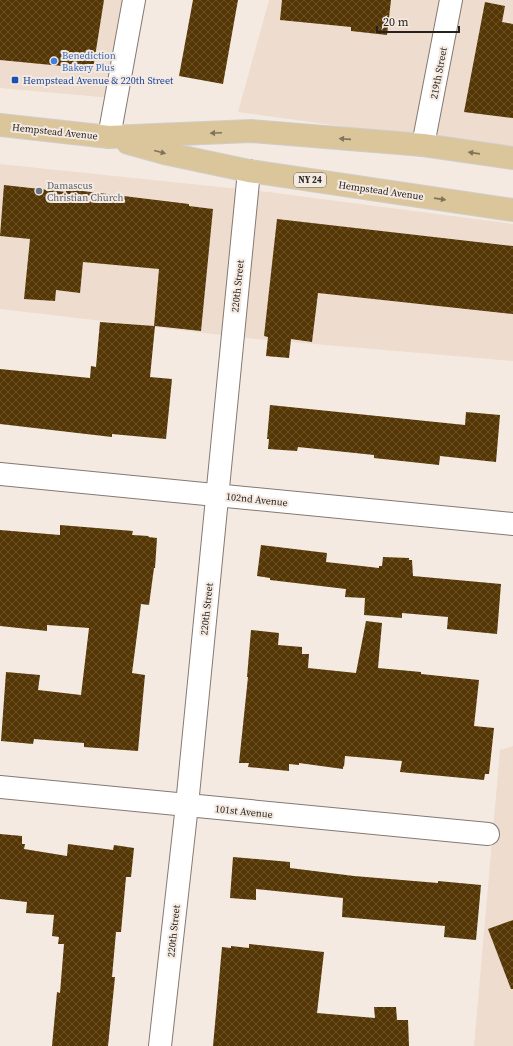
<svg xmlns="http://www.w3.org/2000/svg" width="513" height="1046" viewBox="0 0 513 1046" font-family="'Source Serif 4',serif">
  <style>
    .built { fill: #eedcce }
    .building { fill: url(#building-cross-hatch) }
    .lines { fill: none; stroke-linecap: round; stroke-linejoin: round }
    .minor-casing { stroke: #847972; stroke-width: 24 }
    .primary-casing { stroke: #cfcece; stroke-width: 24 }
    .minor { stroke: #fff; stroke-width: 22 }
    .primary { stroke: #dbc59a; stroke-width: 22 }
    .oneway { fill: #80735c }
    .shop-dot { fill: #3f7fe0; stroke: #f5eae1; stroke-width: 1.5 }
    .transit-dot { fill: #1a4fb4; stroke: #f5eae1; stroke-width: 1.5 }
    .worship-dot { fill: #6b7280; stroke: #f5eae1; stroke-width: 1.5 }
    .labels { text-anchor: middle; stroke-width: 4; stroke-linejoin: round; paint-order: stroke }
    .shield { fill: #f5eae1; stroke: #635d58; stroke-width: 1 }
    .shield-label { font-size: 9px; font-weight: bold; fill: #25211e }
    .shop-label { font-size: 10px; fill: #366cbe; stroke: #f5eae1; text-anchor: start }
    .street-label { font-size: 10px; fill: #25211e; stroke: #f5eae1 }
    .transit-label { font-size: 10px; fill: #164399; stroke: #f5eae1; text-anchor: start }
    .worship-label { font-size: 10px; fill: #5b616d; stroke: #f5eae1; text-anchor: start }
  </style>
  <defs>
    <pattern id="building-cross-hatch" width="8" height="8" patternUnits="userSpaceOnUse"><rect width="8" height="8" fill="#553605"/><path d="M0 0l8 8M0 8l8-8" fill="none" stroke="#6a512a"/></pattern>
  </defs>
  <rect width="100%" height="100%" fill="#f5eae1"/>
  <!-- built -->
  <g class="built">
    <path d="M0,0H141L123,99L0,88Z"/>
    <path d="M269,0H513V150L238,112Z"/>
    <path d="M0,164L268,192L513,224V361L256,339L0,309Z"/>
    <path d="M513,746V1046H474L500,750Z"/>
  </g>
  <!-- building -->
  <g class="building">
    <path d="M0,0H104L93,69L0,60Z"/>
    <path d="M193,0H238L223,84L179,76Z"/>
    <path d="M282,0H391L387,35L351,31V27L280,20Z"/>
    <path d="M485,2L505,6L502,22L513,24V118L464,112Z"/>
    <path d="M4,185L66,192V189L189,204V206L213,209L201,331L155,326L150,377L172,379L166,439L112,434V437L0,424V369L90,378L91,366L96,367L100,322L154,326L159,269L83,262L80,293L56,290L55,301L24,299L30,239L0,236Z"/>
    <path d="M277,219L513,246V314L318,293L312,342L291,339L289,358L266,356L268,337L264,336Z"/>
    <path d="M270,405L465,425L466,412L500,415L496,462L440,456L439,465L374,458V455L298,447L297,451L268,449L269,439H267Z"/>
    <path d="M60,525L133,531L132,535L149,536L148,537L157,538L155,568H154L149,605L141,604L132,673L145,675L138,751L84,747V743L34,739L33,744L1,741L6,672L40,675L38,690L81,695L89,628L47,625V631L0,626V530L60,535Z"/>
    <path d="M261,545L327,553L326,562L379,568V566H382L383,557L409,558V560H412L413,576L501,584L497,634L447,629L448,617L402,613V618L364,615L365,598L345,597L346,589L270,580V578L257,576Z"/>
    <path d="M366,621L382,623L378,668L421,672V674L479,680L474,726L494,728L489,774H485L484,780L400,772L402,761L345,756L344,767L343,766V769L299,763V765L289,764V771L248,767L249,763H239L248,677H247L251,630L279,633L278,645L302,647V654H309L308,668L356,673Z"/>
    <path d="M0,834L22,836V844H25L24,849L67,856L68,844L113,850L114,845L134,848L131,877H126L121,932H116L112,977H115L108,1046H52L57,992L60,993L64,944H58L59,937L52,936L54,915L26,913L27,902L0,899Z"/>
    <path d="M233,857L290,862V868L354,876L438,883V881L481,885L476,940L444,937L445,926L342,917L343,898L256,889V900L230,898Z"/>
    <path d="M513,920V989H511L488,929Z"/>
    <path d="M249,944L324,952L317,1013L375,1018L374,1007H396L397,1020H408L409,1046H213L222,947L231,948V946L249,948Z"/>
  </g>
  <g class="lines">
    <!-- minor casing -->
    <g class="minor-casing">
      <g id="minor">
        <path d="M109,137L134,0"/>
        <path d="M423,145L451,0"/>
        <path d="M0,474L513,524"/>
        <path d="M0,787L488,834"/>
        <path d="M160,1046L187,805L249,171"/>
      </g>
    </g>
    <!-- primary casing -->
    <g class="primary-casing">
      <g id="primary">
        <path d="M0,125L109,137L251,131L423,145L513,158"/>
        <path d="M128,143L164,153L249,171L513,210"/>
      </g>
    </g>
    <!-- minor -->
    <use href="#minor" class="minor"/>
    <!-- primary -->
    <use href="#primary" class="primary"/>
  </g>
  <!-- one-way arrows -->
  <defs><path id="oneway-solid" d="M-6-.8H1V-3.2L6.5 0L1 3.2V.8H-6Z"/></defs>
  <g class="oneway">
    <use href="#oneway-solid" transform="translate(216 133) rotate(178)"/>
    <use href="#oneway-solid" transform="translate(345 139) rotate(-176)"/>
    <use href="#oneway-solid" transform="translate(160 152) rotate(15)"/>
    <use href="#oneway-solid" transform="translate(474 153) rotate(-172)"/>
    <use href="#oneway-solid" transform="translate(440 199) rotate(8)"/>
  </g>
  <!-- markers -->
  <circle class="shop-dot" cx="54" cy="61" r="4"/>
  <rect class="transit-dot" x="11" y="76" width="8" height="8" rx="2"/>
  <circle class="worship-dot" cx="39" cy="191" r="4"/>
  <g class="labels">
    <!-- shield labels -->
    <rect class="shield" x="294" y="173" width="32" height="14" rx="3"/>
    <g class="shield-label">
      <text x="310" y="183">NY 24</text>
    </g>
    <!-- shop labels -->
    <g class="shop-label">
      <text x="62" y="59">Benediction<tspan x="62" dy="12">Bakery Plus</tspan></text>
    </g>
    <!-- street labels -->
    <g class="street-label">
      <text transform="translate(438 73) rotate(-79)" y="4">219th Street</text>
      <text transform="translate(55 131) rotate(6)" y="4">Hempstead Avenue</text>
      <text transform="translate(381 190) rotate(8)" y="4">Hempstead Avenue</text>
      <text transform="translate(237 286) rotate(-84)" y="4">220th Street</text>
      <text transform="translate(257 499) rotate(6)" y="4">102nd Avenue</text>
      <text transform="translate(206 609) rotate(-84)" y="4">220th Street</text>
      <text transform="translate(244 811) rotate(6)" y="4">101st Avenue</text>
      <text transform="translate(173 931) rotate(-84)" y="4">220th Street</text>
    </g>
    <!-- transit labels -->
    <g class="transit-label">
      <text x="23" y="84">Hempstead Avenue &amp; 220th Street</text>
    </g>
    <!-- worship labels -->
    <g class="worship-label">
      <text x="47" y="189">Damascus<tspan x="47" dy="12">Christian Church</tspan></text>
    </g>
  </g>
  <!-- scale -->
  <path d="M377 26v6h82v-6" fill="none" stroke="#25211e" stroke-width="2"/>
  <text x="383" y="26" font-size="12" fill="#25211e" stroke="#f5eae1" stroke-width="3" paint-order="stroke">20 m</text>
</svg>
